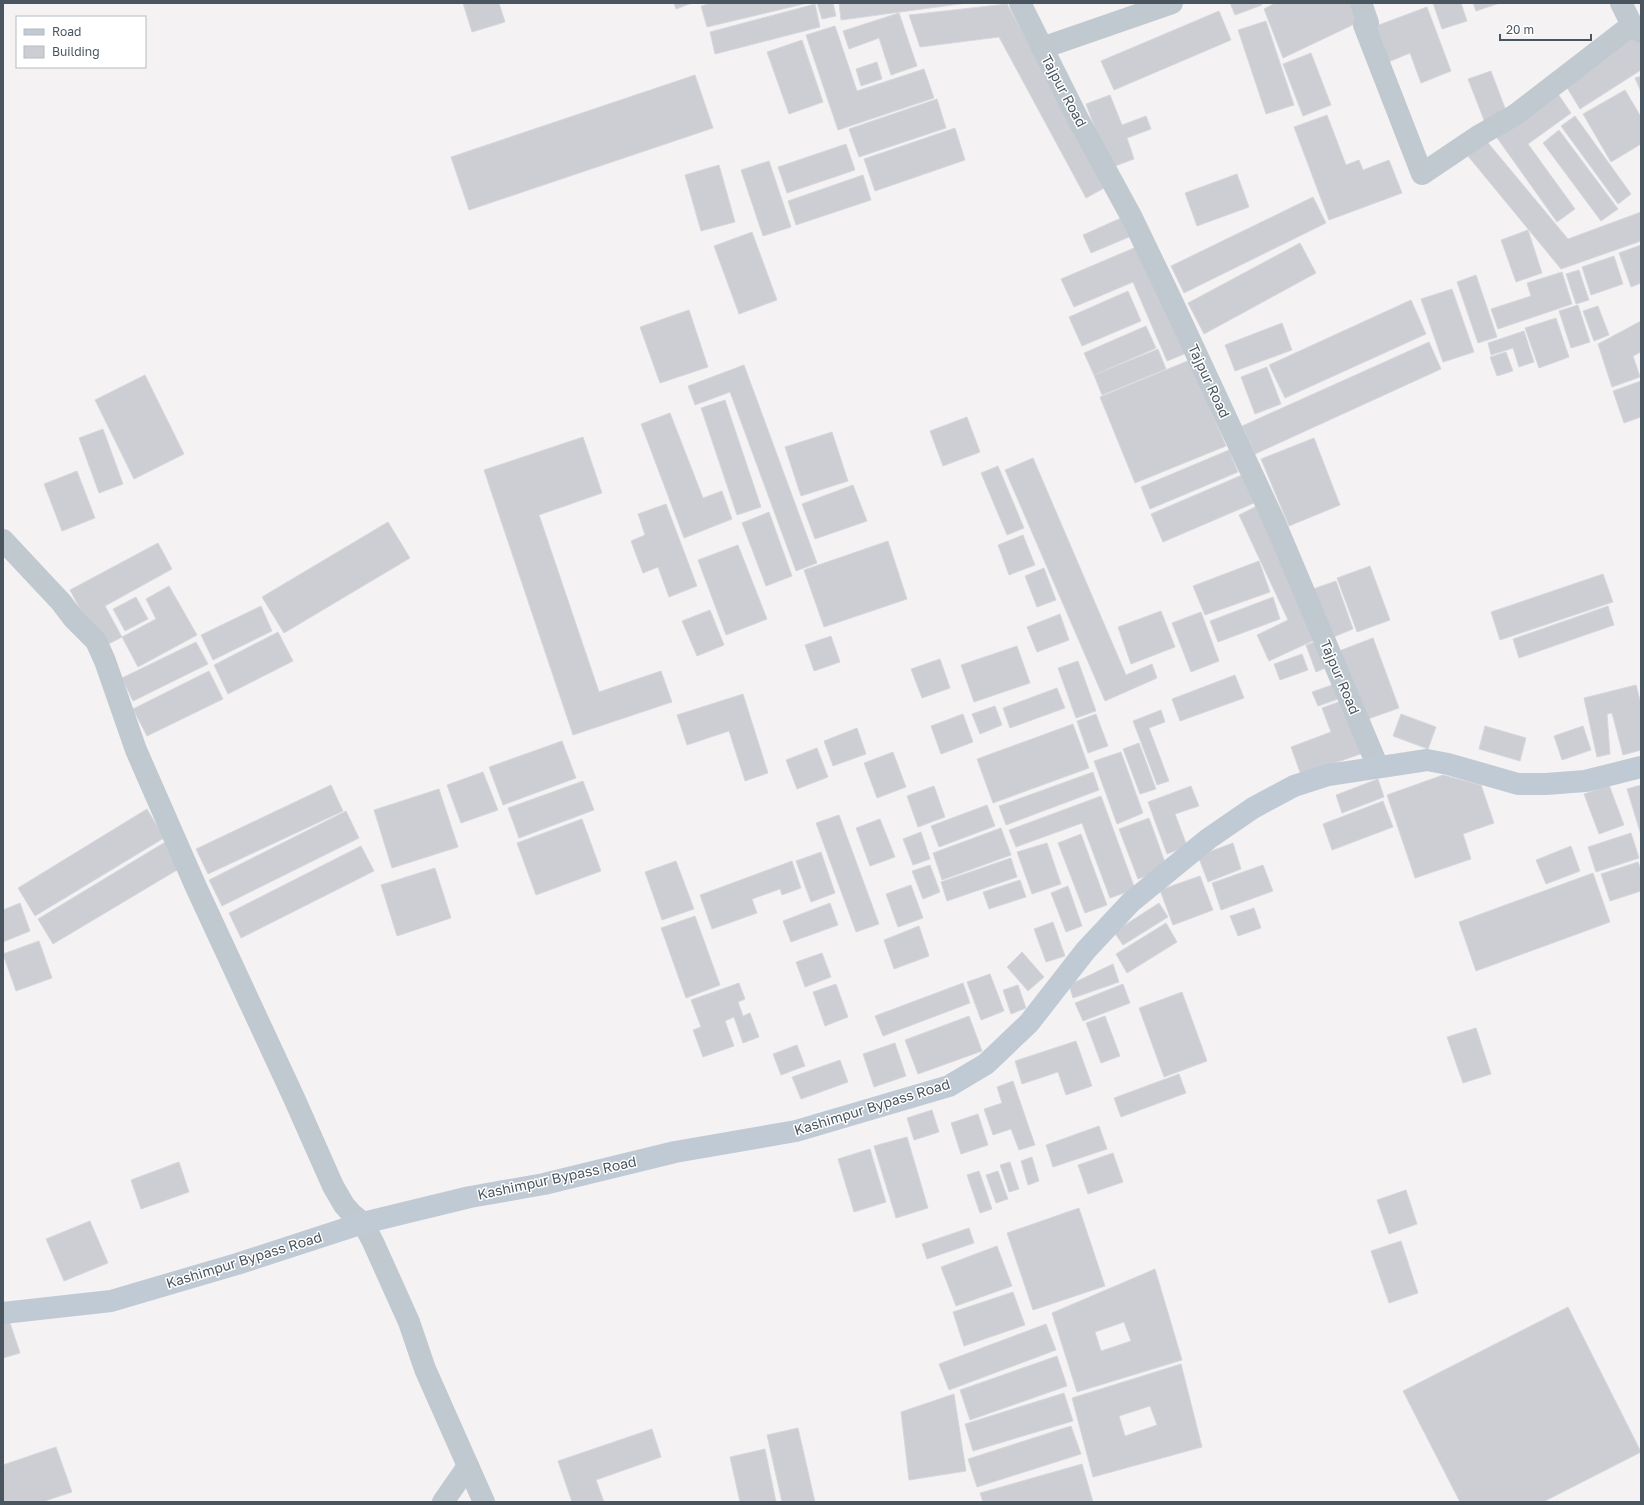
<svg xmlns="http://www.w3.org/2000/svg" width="1644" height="1505" viewBox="0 0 1644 1505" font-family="'Golos Text',sans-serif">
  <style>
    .building { fill: #ccced4; stroke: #d6d8dd; fill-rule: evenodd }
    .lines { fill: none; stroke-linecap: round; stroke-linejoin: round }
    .street { stroke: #c0c9d0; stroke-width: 22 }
    .secondary { stroke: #c0cad5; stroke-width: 22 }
    .labels { text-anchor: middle; stroke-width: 3; stroke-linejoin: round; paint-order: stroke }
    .street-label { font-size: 14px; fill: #49555f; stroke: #fff }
  </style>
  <rect width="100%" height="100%" fill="#f4f2f2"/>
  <!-- building -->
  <g class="building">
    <path d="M463,3H499L505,22L472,32Z"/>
    <path d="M674,3H692L676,9Z"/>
    <path d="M712,3H808L707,27L701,6Z"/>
    <path d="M817,3H833L836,16L822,19Z"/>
    <path d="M839,3H967L841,20Z"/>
    <path d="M1230,3H1261L1262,5L1235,15Z"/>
    <path d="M1275,3H1359L1365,19L1283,58L1264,9Z"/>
    <path d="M1433,3H1461L1467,21L1442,29Z"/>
    <path d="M1473,3H1500L1476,11Z"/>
    <path d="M815,4L820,27L715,54L710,32Z"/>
    <path d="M1007,4L1108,186L1086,198L999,37L920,47L909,15Z"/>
    <path d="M1427,7L1451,71L1421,83L1410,53L1381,65L1368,29Z"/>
    <path d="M1219,11L1231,40L1114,90L1101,61Z"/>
    <path d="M899,13L917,66L891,75L879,38L849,49L843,31Z"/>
    <path d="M1266,21L1294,105L1266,114L1238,30Z"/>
    <path d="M835,26L857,91L924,69L934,98L838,130L806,35Z"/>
    <path d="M1636,35L1641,42V70L1580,109L1563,81Z"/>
    <path d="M802,40L823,102L789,114L767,52Z"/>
    <path d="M1311,53L1331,105L1303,116L1283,64Z"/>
    <path d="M877,62L882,79L861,86L856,69Z"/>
    <path d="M1491,71L1508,116L1486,125L1468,79Z"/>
    <path d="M695,75L713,128L469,210L451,157Z"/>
    <path d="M1641,76V92L1635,78Z"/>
    <path d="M1625,90L1641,117V144L1611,162L1583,114Z"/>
    <path d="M1556,91L1571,113L1528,144L1575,209L1557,222L1495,135Z"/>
    <path d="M1110,95L1122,125L1146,116L1151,129L1127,138L1134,159L1110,168L1086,104Z"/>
    <path d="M937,99L946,128L859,157L849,129Z"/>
    <path d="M1327,115L1346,165L1359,160L1363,170L1389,160L1402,193L1329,220L1294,127Z"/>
    <path d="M1575,116L1631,194L1618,204L1561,126Z"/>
    <path d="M955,128L965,160L875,191L864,159Z"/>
    <path d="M1559,130L1618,209L1601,221L1543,143Z"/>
    <path d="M1484,138L1568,239L1641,212V241L1561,269L1463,150Z"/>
    <path d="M846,144L855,170L787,193L778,167Z"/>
    <path d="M769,161L791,227L763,236L741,170Z"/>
    <path d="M719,165L735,222L701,231L685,175Z"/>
    <path d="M1237,174L1249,207L1197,226L1185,193Z"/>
    <path d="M863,175L871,200L796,225L788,201Z"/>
    <path d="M1313,197L1326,223L1184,293L1171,266Z"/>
    <path d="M1121,218L1129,237L1091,253L1083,235Z"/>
    <path d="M1528,230L1542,273L1516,282L1501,240Z"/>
    <path d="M752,232L777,300L739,314L714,246Z"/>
    <path d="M1300,243L1316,273L1204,334L1188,303Z"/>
    <path d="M1141,245L1187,353L1167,361L1133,282L1074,307L1061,279Z"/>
    <path d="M1641,245V283L1631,287L1619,253Z"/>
    <path d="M1614,256L1623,284L1591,295L1582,267Z"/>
    <path d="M1579,270L1589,300L1576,304L1566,274Z"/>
    <path d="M1562,272L1572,304L1498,329L1491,309L1531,296L1527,283Z"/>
    <path d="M1476,275L1497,337L1478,343L1457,282Z"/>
    <path d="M1452,289L1474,352L1443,362L1421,299Z"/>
    <path d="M1128,291L1141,321L1082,346L1069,317Z"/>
    <path d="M1411,300L1426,334L1285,398L1269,365Z"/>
    <path d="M1578,305L1590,342L1571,348L1559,311Z"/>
    <path d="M1598,306L1609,335L1594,341L1583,311Z"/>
    <path d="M689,310L708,367L660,383L640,327Z"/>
    <path d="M1556,318L1569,357L1539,368L1525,328Z"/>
    <path d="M1641,321V352L1633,356L1640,377L1612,387L1598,344Z"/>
    <path d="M1282,323L1292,350L1235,371L1225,345Z"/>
    <path d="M1146,326L1156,348L1094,375L1084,353Z"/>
    <path d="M1524,331L1534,362L1519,367L1513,348L1491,355L1488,343Z"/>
    <path d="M1429,342L1441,369L1255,454L1242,426Z"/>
    <path d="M1158,349L1166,369L1102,395L1094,375Z"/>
    <path d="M1506,352L1513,371L1497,376L1490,357Z"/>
    <path d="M1190,360L1226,446L1135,483L1100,397Z"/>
    <path d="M744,365L817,563L796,571L730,392L695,405L688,386Z"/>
    <path d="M1267,367L1281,404L1255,414L1241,377Z"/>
    <path d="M145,375L184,454L134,479L95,400Z"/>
    <path d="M1641,381V417L1624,423L1613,391Z"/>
    <path d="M725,400L761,507L737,515L701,408Z"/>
    <path d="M670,413L703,498L722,491L732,519L684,538L641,424Z"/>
    <path d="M967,417L980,452L943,466L930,431Z"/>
    <path d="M103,429L123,484L99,493L79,438Z"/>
    <path d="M832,432L848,481L801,496L785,447Z"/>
    <path d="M583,437L602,493L539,515L599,692L661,671L672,702L573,735L484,470Z"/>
    <path d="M1314,438L1340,505L1289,526L1261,459Z"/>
    <path d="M1229,450L1238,472L1150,509L1141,487Z"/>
    <path d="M1033,458L1126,675L1152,664L1157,678L1105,701L1005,470Z"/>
    <path d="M998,466L1024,528L1007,535L981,473Z"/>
    <path d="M77,471L95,518L62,531L44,484Z"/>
    <path d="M1242,475L1254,503L1163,542L1151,514Z"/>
    <path d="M853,485L867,521L815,539L802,504Z"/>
    <path d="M666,504L697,586L669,597L658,567L643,573L631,541L645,535L638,514Z"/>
    <path d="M1259,505L1321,637L1269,661L1257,635L1288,620L1239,515Z"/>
    <path d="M769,512L792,576L766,586L742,523Z"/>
    <path d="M388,522L410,558L284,633L262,597Z"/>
    <path d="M1023,535L1035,565L1009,575L998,545Z"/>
    <path d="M888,541L907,599L824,627L804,570Z"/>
    <path d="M158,543L172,569L105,606L122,637L101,648L70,590Z"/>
    <path d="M738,545L767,619L726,635L698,560Z"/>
    <path d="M1259,561L1270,592L1205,615L1193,586Z"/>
    <path d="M1370,566L1390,620L1357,632L1337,578Z"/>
    <path d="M1044,568L1056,600L1037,607L1025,576Z"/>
    <path d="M1603,574L1613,602L1500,640L1491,612Z"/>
    <path d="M1336,581L1353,629L1331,638L1313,589Z"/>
    <path d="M169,586L197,635L138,667L122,637L156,619L146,599Z"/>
    <path d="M136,597L148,619L125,631L113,609Z"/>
    <path d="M1273,597L1280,619L1218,642L1210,621Z"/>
    <path d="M261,606L272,631L213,660L201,635Z"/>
    <path d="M1608,606L1614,625L1519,658L1513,639Z"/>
    <path d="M710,610L724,645L697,656L682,621Z"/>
    <path d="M1161,611L1175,647L1131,664L1118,627Z"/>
    <path d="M1201,612L1219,661L1191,672L1172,623Z"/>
    <path d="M1060,614L1069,640L1037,652L1027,627Z"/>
    <path d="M278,632L293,661L228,694L214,665Z"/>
    <path d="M831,636L840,662L814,671L805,645Z"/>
    <path d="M1373,638L1399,708L1365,720L1339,651Z"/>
    <path d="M1323,639L1333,665L1316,672L1306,645Z"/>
    <path d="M196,642L208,664L133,701L122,678Z"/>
    <path d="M1017,646L1030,683L974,702L961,665Z"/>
    <path d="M1302,654L1308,670L1280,680L1274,664Z"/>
    <path d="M940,659L950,688L922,698L911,669Z"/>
    <path d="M1078,661L1096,711L1076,718L1058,668Z"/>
    <path d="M209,671L223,699L147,736L133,709Z"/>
    <path d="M1235,675L1244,698L1180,721L1172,699Z"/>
    <path d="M1332,685L1338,699L1318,706L1312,692Z"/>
    <path d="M1636,685L1641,704V750L1623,755L1612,713L1607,714L1610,754L1597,757L1584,698Z"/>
    <path d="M1057,688L1065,708L1010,728L1003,708Z"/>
    <path d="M743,694L768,773L745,781L729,731L687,745L677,715Z"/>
    <path d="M1347,699L1366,752L1301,775L1291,747L1331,732L1322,708Z"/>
    <path d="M995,706L1002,725L980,734L972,714Z"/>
    <path d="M1161,710L1165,722L1149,728L1169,781L1157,785L1133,721Z"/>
    <path d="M963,714L973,742L941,754L931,726Z"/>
    <path d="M1096,714L1108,746L1088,753L1077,721Z"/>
    <path d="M1401,714L1436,727L1428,749L1393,736Z"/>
    <path d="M1073,724L1089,768L993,803L977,759Z"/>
    <path d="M1485,726L1526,738L1520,761L1479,749Z"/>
    <path d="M1583,726L1591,750L1562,760L1554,736Z"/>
    <path d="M857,728L866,754L833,766L824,741Z"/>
    <path d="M562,741L576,778L503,805L489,767Z"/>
    <path d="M1139,743L1156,789L1140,794L1123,749Z"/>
    <path d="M817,748L828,777L797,789L786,760Z"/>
    <path d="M893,752L906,787L877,798L864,763Z"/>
    <path d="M1121,752L1143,813L1117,824L1094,761Z"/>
    <path d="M483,772L498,810L461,823L447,785Z"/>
    <path d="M1093,772L1099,790L1006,825L999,806Z"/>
    <path d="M1443,775L1481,785L1494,823L1463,834L1471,859L1415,878L1387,795Z"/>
    <path d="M1378,779L1384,797L1342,813L1336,795Z"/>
    <path d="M583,781L594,810L519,838L508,808Z"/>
    <path d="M331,785L343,811L208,874L196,849Z"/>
    <path d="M1609,785L1624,825L1599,834L1584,794Z"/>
    <path d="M1641,785V835L1627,789Z"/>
    <path d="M934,786L945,817L918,827L907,796Z"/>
    <path d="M1191,786L1199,806L1175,814L1187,846L1167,854L1148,802Z"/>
    <path d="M439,789L458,847L392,868L374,810Z"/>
    <path d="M1101,796L1135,889L1110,898L1082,823L1016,847L1009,830Z"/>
    <path d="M1383,801L1393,827L1332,850L1323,824Z"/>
    <path d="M987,805L995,826L939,847L931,826Z"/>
    <path d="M147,809L164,838L35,916L18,888Z"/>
    <path d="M346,811L359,838L222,906L209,880Z"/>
    <path d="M839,815L879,924L856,932L816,823Z"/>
    <path d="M1149,818L1167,868L1138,879L1119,829Z"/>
    <path d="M582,819L601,871L536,895L517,843Z"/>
    <path d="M880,819L895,857L870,866L856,828Z"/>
    <path d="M1001,828L1011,855L942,880L933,853Z"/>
    <path d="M921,832L930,859L913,865L903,839Z"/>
    <path d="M1631,833L1639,858L1596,872L1588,847Z"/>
    <path d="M1081,834L1107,905L1085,913L1058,843Z"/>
    <path d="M167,841L182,867L53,944L38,919Z"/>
    <path d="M1047,843L1061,884L1032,894L1017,852Z"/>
    <path d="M1233,843L1241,869L1208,882L1198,856Z"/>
    <path d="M361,846L374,871L241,938L229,913Z"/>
    <path d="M1571,846L1580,871L1546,884L1536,860Z"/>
    <path d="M821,852L835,893L811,902L796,861Z"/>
    <path d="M1011,858L1017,877L947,901L941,882Z"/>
    <path d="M676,861L694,909L662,920L645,872Z"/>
    <path d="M792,861L801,888L782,895L780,889L752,899L757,913L712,929L700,895Z"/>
    <path d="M1638,862L1641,870V891L1610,901L1601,874Z"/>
    <path d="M930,865L940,892L923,899L912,871Z"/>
    <path d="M1263,865L1273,891L1221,910L1212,883Z"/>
    <path d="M435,868L451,918L397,936L381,885Z"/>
    <path d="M1593,873L1610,922L1476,971L1459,922Z"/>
    <path d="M1200,876L1213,910L1173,925L1160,890Z"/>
    <path d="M1020,880L1026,897L989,909L983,892Z"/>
    <path d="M911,885L923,918L898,927L886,894Z"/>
    <path d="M1068,886L1082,926L1066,932L1051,893Z"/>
    <path d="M20,903L30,931L3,942V910Z"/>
    <path d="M830,903L838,925L791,942L783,921Z"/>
    <path d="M1159,903L1168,917L1123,945L1114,932Z"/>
    <path d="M1254,908L1261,928L1238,936L1230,916Z"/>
    <path d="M695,916L720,985L686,998L661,928Z"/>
    <path d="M1053,922L1065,956L1046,962L1034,929Z"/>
    <path d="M1166,923L1177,942L1127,973L1116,954Z"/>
    <path d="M919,926L929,956L894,969L884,940Z"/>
    <path d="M39,941L52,978L16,991L3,954Z"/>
    <path d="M1022,952L1044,977L1028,991L1007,967Z"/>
    <path d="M822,953L831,977L805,987L796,962Z"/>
    <path d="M1113,964L1119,982L1073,998L1069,985Z"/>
    <path d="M990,974L1004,1011L981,1020L967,982Z"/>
    <path d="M739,983L745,999L738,1002L743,1016L750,1013L759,1037L743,1043L734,1017L725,1021L734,1046L703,1057L693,1030L701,1027L691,1000Z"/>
    <path d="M963,983L970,1003L883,1036L875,1016Z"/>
    <path d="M836,984L848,1017L825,1026L813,992Z"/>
    <path d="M1123,984L1130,1003L1083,1021L1075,1003Z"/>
    <path d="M1018,985L1026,1008L1011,1014L1003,990Z"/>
    <path d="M1182,992L1207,1061L1164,1077L1139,1008Z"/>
    <path d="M969,1016L982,1051L918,1074L905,1040Z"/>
    <path d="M1105,1016L1120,1056L1101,1063L1086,1023Z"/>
    <path d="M1476,1028L1491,1074L1463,1083L1447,1037Z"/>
    <path d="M1076,1041L1092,1086L1066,1095L1058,1072L1022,1084L1015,1061Z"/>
    <path d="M895,1043L906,1076L874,1087L863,1054Z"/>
    <path d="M797,1045L805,1066L781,1075L773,1054Z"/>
    <path d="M840,1060L848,1082L801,1099L792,1077Z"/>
    <path d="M1179,1074L1186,1093L1121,1117L1114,1098Z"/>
    <path d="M1013,1081L1035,1145L1019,1150L1011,1129L993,1135L984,1109L1002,1103L997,1087Z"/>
    <path d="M932,1110L939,1132L914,1140L907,1118Z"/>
    <path d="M978,1114L988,1145L961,1154L951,1123Z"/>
    <path d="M1099,1126L1107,1149L1053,1167L1046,1145Z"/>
    <path d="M907,1137L928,1208L896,1218L874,1146Z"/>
    <path d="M870,1149L886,1202L854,1212L838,1159Z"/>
    <path d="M1113,1153L1123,1182L1088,1194L1078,1165Z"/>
    <path d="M1032,1157L1039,1181L1028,1185L1021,1161Z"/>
    <path d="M179,1162L189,1192L141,1209L131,1180Z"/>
    <path d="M1010,1162L1019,1189L1009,1192L1000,1165Z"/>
    <path d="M979,1171L992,1209L980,1213L967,1175Z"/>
    <path d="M998,1171L1008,1199L996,1203L986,1175Z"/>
    <path d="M1406,1190L1417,1224L1389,1234L1377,1200Z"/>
    <path d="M1079,1208L1105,1286L1033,1310L1007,1233Z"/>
    <path d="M90,1221L108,1263L64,1281L46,1239Z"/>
    <path d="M969,1228L974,1243L927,1259L922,1244Z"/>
    <path d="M1401,1241L1418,1293L1389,1303L1371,1251Z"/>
    <path d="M997,1246L1012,1286L956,1306L941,1267Z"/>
    <path d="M1155,1269L1182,1360L1077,1392L1052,1313ZM1124,1322L1131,1341L1101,1351L1095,1332Z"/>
    <path d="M1013,1292L1025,1325L964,1346L953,1312Z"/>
    <path d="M1568,1307L1641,1452L1543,1502H1460L1403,1391Z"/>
    <path d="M9,1320L20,1353L3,1358V1321Z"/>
    <path d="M1046,1324L1056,1350L949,1390L939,1364Z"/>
    <path d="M1057,1356L1067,1386L970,1420L960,1390Z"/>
    <path d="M1181,1364L1202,1447L1093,1477L1072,1398ZM1150,1406L1157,1425L1125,1436L1119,1416Z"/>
    <path d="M1064,1393L1073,1421L973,1451L965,1424Z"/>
    <path d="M954,1394L966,1471L909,1480L901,1412Z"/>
    <path d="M1071,1426L1081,1454L977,1487L968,1459Z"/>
    <path d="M798,1428L815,1502H782L767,1435Z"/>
    <path d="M652,1429L661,1457L596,1480L604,1502H572L558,1461Z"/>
    <path d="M56,1447L72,1492L42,1502H3V1465Z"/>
    <path d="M765,1449L776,1502H740L730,1457Z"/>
    <path d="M1082,1464L1093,1502H983L980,1493Z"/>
  </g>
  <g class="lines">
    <!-- street -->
    <g class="street">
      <path d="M1020,3L1078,119L1131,216L1170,297L1275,523L1378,767"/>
      <path d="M1361,3L1368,23L1364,25L1422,174L1480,135L1515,115L1632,25L1641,32"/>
      <path d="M1621,3L1632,25"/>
      <path d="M1042,48L1172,3"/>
      <path d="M3,540L61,602L74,619L96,641L105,661L136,750L196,887L294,1098L333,1186L344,1205L352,1214L363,1223L373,1242L409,1322L425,1369L484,1502"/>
      <path d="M443,1502L468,1466"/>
    </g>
    <!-- secondary -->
    <path class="secondary" d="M3,1313L111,1301L237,1264L363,1223L470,1197L544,1184L675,1152L796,1131L949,1086L986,1064L1029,1023L1086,950L1131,902L1208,839L1253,808L1294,786L1328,775L1427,760L1448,764L1518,784H1546L1585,781L1641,767"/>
  </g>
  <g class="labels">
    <!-- street labels -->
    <g class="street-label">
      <text transform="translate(1064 91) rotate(62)" y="5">Tajpur Road</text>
      <text transform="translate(1209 381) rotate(65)" y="5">Tajpur Road</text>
      <text transform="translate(1340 677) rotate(67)" y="5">Tajpur Road</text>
      <text transform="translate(872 1107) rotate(-17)" y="5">Kashimpur Bypass Road</text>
      <text transform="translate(557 1178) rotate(-12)" y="5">Kashimpur Bypass Road</text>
      <text transform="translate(244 1260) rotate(-17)" y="5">Kashimpur Bypass Road</text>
    </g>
  </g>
  <!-- border -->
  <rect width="1644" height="1505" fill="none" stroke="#49555f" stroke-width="8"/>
  <!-- legend -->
  <rect x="16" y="16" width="130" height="52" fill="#ffffff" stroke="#b6bbbf"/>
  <rect x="24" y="29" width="20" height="6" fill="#c0cad5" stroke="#b6bbbf"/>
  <text x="52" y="36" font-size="12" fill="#49555f">Road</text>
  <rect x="24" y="46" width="20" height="12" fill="#ccced4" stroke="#b6bbbf"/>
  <text x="52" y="56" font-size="12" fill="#49555f">Building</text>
  <!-- scale -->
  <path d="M1500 34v6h91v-6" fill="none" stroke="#49555f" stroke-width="2"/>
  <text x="1506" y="34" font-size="12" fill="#49555f" stroke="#ffffff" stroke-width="3" paint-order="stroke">20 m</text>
</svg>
